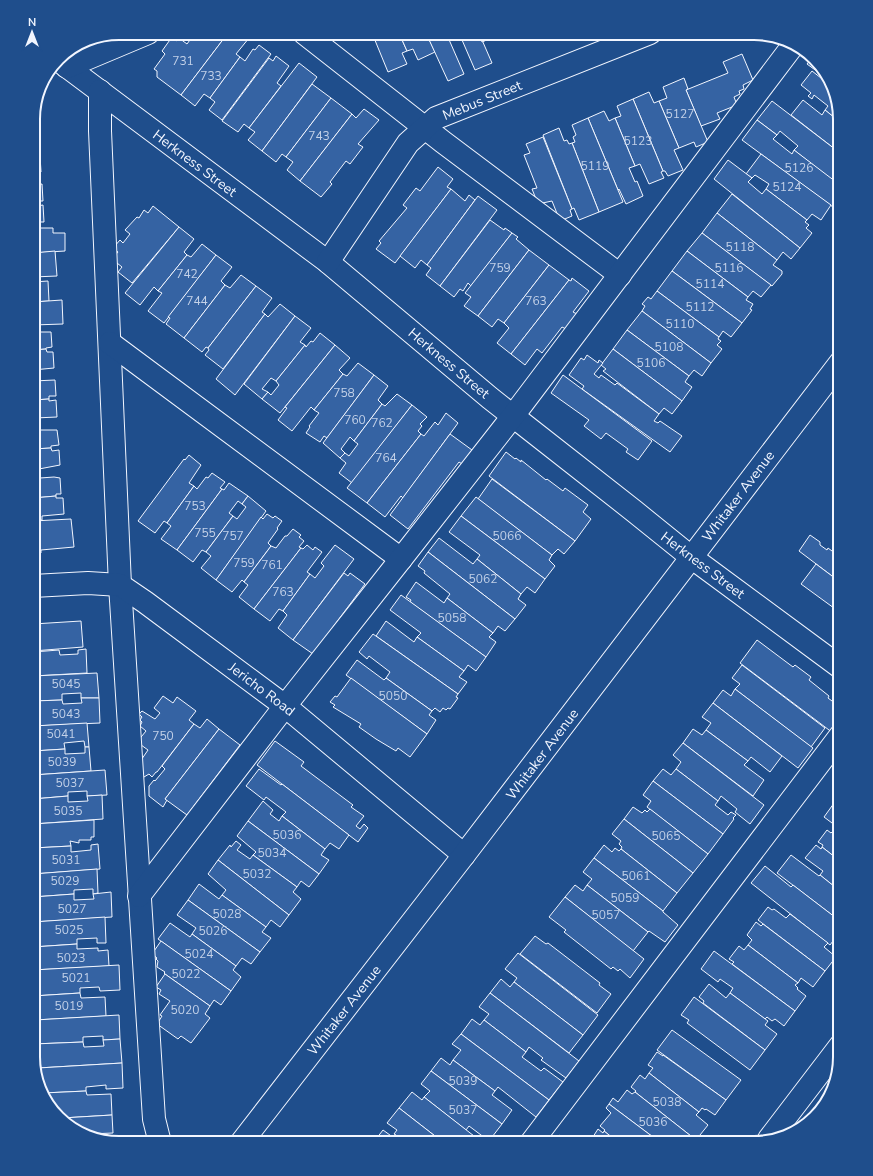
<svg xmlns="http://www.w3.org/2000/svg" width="873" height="1176" viewBox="0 0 873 1176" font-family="'Nunito Sans',sans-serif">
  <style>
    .building { fill: #3563a3; stroke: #f2f6ff }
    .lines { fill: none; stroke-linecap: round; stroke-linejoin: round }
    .minor-casing { stroke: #f2f6ff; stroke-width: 24 }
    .major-casing { stroke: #f2f6ff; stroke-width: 24 }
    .minor { stroke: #1f4e8c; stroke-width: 22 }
    .major { stroke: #1f4e8c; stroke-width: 22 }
    .labels { text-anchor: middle; stroke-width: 3; stroke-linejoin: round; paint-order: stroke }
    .number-label { font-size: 12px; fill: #c3d1e8 }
    .street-label { font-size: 14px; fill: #f2f6ff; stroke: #1f4e8c }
    .rim { fill: none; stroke: #f2f6ff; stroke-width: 2 }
  </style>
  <rect width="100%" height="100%" fill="#1f4e8c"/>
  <!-- building -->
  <g class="building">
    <path d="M195,33H202L205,35L206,33H228L181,95L157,77V71L154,69L165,54L162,51L172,37L177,41L179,38L187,44Z"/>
    <path d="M228,33H257L251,40L249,38L236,54L240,57L210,98L204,94L195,106L181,95Z"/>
    <path d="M372,33H399L407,51L402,53L407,64L388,72Z"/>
    <path d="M399,33H426L435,52L418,60L413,49L407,51Z"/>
    <path d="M426,33H452L447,35L464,74L448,81Z"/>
    <path d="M459,33H479L492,63L475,70Z"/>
    <path d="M479,33H500L501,34L482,42Z"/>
    <path d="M259,45L271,54L222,120L209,110L215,102L210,98L240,57L245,61L253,49L255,50Z"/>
    <path d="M742,54L753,80L743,85L744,89L739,91L740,94L734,97L737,105L717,113L720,119L701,126L686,90L728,73L723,62Z"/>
    <path d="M276,56L289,66L277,83L281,86L249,128L244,124L238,132L222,121L269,58L273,61Z"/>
    <path d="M811,59L828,76L830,81L807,64Z"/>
    <path d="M299,63L317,77L262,151L248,140L255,132L249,128Z"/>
    <path d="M812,71L821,78L822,75L830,81L840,122L825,110L828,106L814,95L812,99L808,96L811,93L801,85Z"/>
    <path d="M684,78L688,89L686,90L708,142L696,147L694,142L679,148L659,101L667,98L663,87Z"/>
    <path d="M312,84L331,98L286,157L282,154L276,162L262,151Z"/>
    <path d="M649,92L654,103L659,101L679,148L674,150L683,170L668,176L665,171H663L633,99Z"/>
    <path d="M331,98L352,114L300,181L287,170L293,162L286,157Z"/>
    <path d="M633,99L663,171L661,172L664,178L649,184L640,164L635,166L615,118L621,116L617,106Z"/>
    <path d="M803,100L822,115L825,110L840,122V153L791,115Z"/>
    <path d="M772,101L840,153V178L836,183L794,150L798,146L780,131L777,135L757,120Z"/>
    <path d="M35,107H37L38,122L33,123V113Z"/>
    <path d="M364,109L379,120L358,144L363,147L350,164L346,161L330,182L332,184L321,197L300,181L352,114L356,118Z"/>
    <path d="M604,111L609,121L615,118L635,166L629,168L635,182L637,181L643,196L626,204L619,189L618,190L588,118Z"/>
    <path d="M588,118L623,202L599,212L572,143L575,142L573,137L576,135L572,125Z"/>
    <path d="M757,120L777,135L773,139L792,154L794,150L840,185V190L839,192L840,193V206L837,210L742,140Z"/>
    <path d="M559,128L564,141L567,140L569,144L572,143L599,212L579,220L574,208L572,209L543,135Z"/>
    <path d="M33,135H39L40,151L34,152L33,154Z"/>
    <path d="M543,137L572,209L570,210L572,216L560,221L552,201L538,204L532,189L537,188L524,155L530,153L526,144Z"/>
    <path d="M33,154L34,156H40L41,172L33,173Z"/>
    <path d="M761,154L831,205L821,220L812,214L807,220L766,189L769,184L755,175L752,178L746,174Z"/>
    <path d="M728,160L752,178L748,182L762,194L766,189L807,220L805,222L809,225L806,228L812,233L800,248L714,179Z"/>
    <path d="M438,167L453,179L447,187L451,189L395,263L376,249L381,243L379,241L407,208L403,205L416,188L420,191Z"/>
    <path d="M42,184L43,201H37V204H33V185Z"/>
    <path d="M451,189L465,201L469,195L475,200L427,265L421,260L415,268L400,256Z"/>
    <path d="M732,194L800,248L791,259L783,252L777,260L717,213Z"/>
    <path d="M478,196L497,210L440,286L426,275L431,268L427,265Z"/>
    <path d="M33,204H37V206L43,205L44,222H33Z"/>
    <path d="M153,206L179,227L132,283L118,272L122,267L112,259L118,252L113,248L120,240L123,243L130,234L125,230L137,217L139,218L144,210L148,213Z"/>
    <path d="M717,213L777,260L773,265L782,271V274L772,286L702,233Z"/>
    <path d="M490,220L504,230L505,228L512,233L471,286L468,283L463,291L460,289L454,297L440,286Z"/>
    <path d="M179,227L194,239L184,252L187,255L158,291L154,287L140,305L125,293Z"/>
    <path d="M33,228H53V233H65V251L33,253Z"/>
    <path d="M512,233L518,237L516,239L529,250L478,316L464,306L471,297L465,293Z"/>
    <path d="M702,233L771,285L761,297L753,291L748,297L687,251Z"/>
    <path d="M202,244L216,255L164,323L148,311L162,293L158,291L187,255L191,257Z"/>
    <path d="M529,250L549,265L504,323L498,319L492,327L478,316Z"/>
    <path d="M55,251L57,276L33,277V253Z"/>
    <path d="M687,251L748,297L746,300L753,304L750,309L752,310L742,323L672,271Z"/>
    <path d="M216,255L232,267L221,281L225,285L184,338L166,324L170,318L168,317Z"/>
    <path d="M549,265L569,280L511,354L497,343L509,328L504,323Z"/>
    <path d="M672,271L742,323L731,337L723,331L719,337L657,291Z"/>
    <path d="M241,275L256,286L208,348L206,347L202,352L184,338L225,285L230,288Z"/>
    <path d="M572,278L589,291L573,312L577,314L566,329L562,327L542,353L537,349L525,365L511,354L569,280L571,281Z"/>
    <path d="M48,281L49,301L33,302V282Z"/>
    <path d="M256,286L272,298L262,312L265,314L223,369L205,355L209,350L208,348Z"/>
    <path d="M657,291L719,337L718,339L721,341L717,345L722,349L711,363L642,311L645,306L642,304L648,297L651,299Z"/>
    <path d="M62,300L63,324L33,325V302Z"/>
    <path d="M280,304L295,316L235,395L216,379L265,314L268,317Z"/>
    <path d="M642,311L711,363L702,376L694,370L689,376L627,330Z"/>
    <path d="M295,316L311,328L300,342L305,345L276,381L271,378L262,389L268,392L262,399L244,384Z"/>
    <path d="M627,330L689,376L685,382L692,387L682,401L613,349Z"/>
    <path d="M33,332H51L52,347L46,348V349L33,350Z"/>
    <path d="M320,333L335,345L280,413L262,399L268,392L271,395L279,385L276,381L305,345L306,347L311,341L313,342Z"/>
    <path d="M335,345L350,358L339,370L343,374L314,410L311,407L292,431L278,420L287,408L285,407Z"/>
    <path d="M46,349L47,352H53L54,368L33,370V350Z"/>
    <path d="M613,349L682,401L672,414L664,408L659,414L603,371L606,369L601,365Z"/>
    <path d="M587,355L598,363L599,360L603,363L594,374L599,378L601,375L615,385L617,383L659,414L654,421L658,423L660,421L682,436L670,452L582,389L584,386L569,375L581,358L584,360Z"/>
    <path d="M358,363L374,375L327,438L324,436L320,442L306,433L310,427L309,426L319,413L314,410L343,374L347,376Z"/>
    <path d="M374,375L388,386L378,400L382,404L354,441L350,437L341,449L345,453L340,458L323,443Z"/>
    <path d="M563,375L652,441L638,460L626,452L628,449L606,433L601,439L584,426L589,420L551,393Z"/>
    <path d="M55,380L56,396H49V399L33,400V381Z"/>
    <path d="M397,394L412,405L352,483L339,473L346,463L340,458L345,453L349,456L358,444L354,441L382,404L385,406Z"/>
    <path d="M49,399V401L56,400L57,417L35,418V423H33V400Z"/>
    <path d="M412,405L427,417L420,424L422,426L418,431L421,434L367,503L347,488Z"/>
    <path d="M446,413L458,423L403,498L401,496L385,517L367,503L421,434L424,436L435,422L438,425Z"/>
    <path d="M33,423H35L36,430H57L59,445L51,446V448L33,449Z"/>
    <path d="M450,434L472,450L462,464L459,462L408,529L390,515Z"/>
    <path d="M51,448L52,451L59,450L60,465L39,469L40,473H33V449Z"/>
    <path d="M506,452L515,459L516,458L521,462V460L546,480L547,479L563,491L565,488L588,505L583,512L591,519L575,541L489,476Z"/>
    <path d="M189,455L201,465L189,483L194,486L167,523L164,521L155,533L138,521L184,459L185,460Z"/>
    <path d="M33,473H40V478L54,477L60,478L61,494H56V496L33,498Z"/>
    <path d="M212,473L225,482L220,488L222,489L177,550L161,539L171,526L167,523L194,486L197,489L206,477L208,478Z"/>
    <path d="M492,479L575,541L564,554L558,549L552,555L478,499Z"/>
    <path d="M229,483L248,496L242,504L238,501L229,513L233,516L206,552L202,550L193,562L177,550L222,489L224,490Z"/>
    <path d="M56,496V498H63L64,514L42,516V520L33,521V498Z"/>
    <path d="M248,496L266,511L216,580L201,568L211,556L206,552L233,516L237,519L246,507L242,504Z"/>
    <path d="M476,497L552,555L549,560L555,566L545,579L461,516Z"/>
    <path d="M267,514L273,518L275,516L282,521L277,528L278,529L268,543L271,546L244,582L242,580L232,592L216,580L261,517L263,519Z"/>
    <path d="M461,516L545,579L535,593L527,587L521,594L477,559L480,555L449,532Z"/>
    <path d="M71,519L74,547L41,550V553L33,554V521Z"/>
    <path d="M293,529L301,535L299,537L304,541L299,547L301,548L254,609L239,597L248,585L244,582L271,546L276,548L285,536H287Z"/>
    <path d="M810,535L820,542V545L827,550L828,548L836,554L840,550V582L799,551Z"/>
    <path d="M439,538L473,564L477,559L521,594L518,599L526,605L515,619L428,552Z"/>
    <path d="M307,545L313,550L315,547L322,552L307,572L310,574L283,611L279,609L270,621L254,609L301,548L303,549Z"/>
    <path d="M335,545L354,559L293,640L278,628L287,615L283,611L310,574L315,578L324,566L321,563Z"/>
    <path d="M428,552L515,619L505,631L498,626L493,633L447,598L450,594L424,573L425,571L418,566Z"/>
    <path d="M816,564L840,582V617L836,614L838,611L801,584Z"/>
    <path d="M344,573L348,576L350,573L365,584L313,654L293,640Z"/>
    <path d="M416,582L444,603L447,598L493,633L489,637L496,642L486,657L410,602L411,600L406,597Z"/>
    <path d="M401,595L486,657L476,671L468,665L464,671L417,637L421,633L390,610Z"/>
    <path d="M81,621L83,647L33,651V624Z"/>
    <path d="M386,621L414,642L417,637L464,671L459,677L467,682L458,694L376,636Z"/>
    <path d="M373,634L458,694L456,697L458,698L450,709L448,708L446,710L443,708L440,712L435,708L432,711L386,678L390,672L369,656L367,659L359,652Z"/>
    <path d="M757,640L793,667L795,665L811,677L809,680L829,696L828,698L840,707V724L833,733L740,663Z"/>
    <path d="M86,649L87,673L33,676V652L59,650L60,655L78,654V650Z"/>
    <path d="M357,660L384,680L386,678L432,711L429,715L436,720L427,734L346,675Z"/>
    <path d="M742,665L825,728L811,747L735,689L740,684L732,678Z"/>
    <path d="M97,673L99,698H81V693L62,694V700L33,701V676Z"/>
    <path d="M351,678L427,734L410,757L398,748L396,751L376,739L359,727L361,724L333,707L335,705L330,702L335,696L337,697Z"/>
    <path d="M735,689L813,748L798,768L713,703L723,690L731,696Z"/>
    <path d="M163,696L173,703L177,697L196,711L189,720L194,724L157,772H156L152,777L149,774L144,777L137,766L148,750L137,742L146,731L140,726L142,722L140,720L142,717L139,714L142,711L155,719L160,713L154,708Z"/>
    <path d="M81,698H99L100,723L33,726V701L62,700L63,704L82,703Z"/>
    <path d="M713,703L782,756L770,772L751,757L748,761L706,730L711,723L702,717Z"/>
    <path d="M207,719L219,729L165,799L167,800L163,807L149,796V786L154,780L155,781L165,769L162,766L194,724L200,728Z"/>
    <path d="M87,723L89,747H85L84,741L64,743L65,749L33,751V726Z"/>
    <path d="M219,729L240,745L187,815L165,799Z"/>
    <path d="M693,729L702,735L706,730L748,761L744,765L764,780L753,796L683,743Z"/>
    <path d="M275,741L304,762L301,766L353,805L351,807L364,816L356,826L360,829L364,824L368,828L358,842L257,765Z"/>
    <path d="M683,743L764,805L750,824L735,812L737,809L721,796L718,801L676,769L681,762L673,755Z"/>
    <path d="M85,747H89L91,771L33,775V751L65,749V754L85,753Z"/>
    <path d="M259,769L281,785L282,784L349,835L339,849L330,843L325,849L282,816L286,812L266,797L264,800L246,786Z"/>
    <path d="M663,769L671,775L676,769L718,801L715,805L728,815L731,812L736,815L733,818L734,819L723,834L653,781Z"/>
    <path d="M105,770L107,795L87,796V791L68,792V796L33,799V775Z"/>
    <path d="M653,781L723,834L708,854L647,807L651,801L643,795Z"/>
    <path d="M102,795L103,819L33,824V799L68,796V802L88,801L87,796Z"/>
    <path d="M837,799L840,801V829L824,817Z"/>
    <path d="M263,801L273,810L270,814L279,821L282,816L325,849L321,855L329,860L319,874L248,821Z"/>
    <path d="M633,807L642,813L645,810L647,812L650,809L708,854L693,873L624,819Z"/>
    <path d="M624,819L693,873L677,893L621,849L622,847L619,844L621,841L612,834Z"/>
    <path d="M94,820V837H91V840H79V843L70,841L71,846L33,848V824Z"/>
    <path d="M248,821L319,874L309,887L301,881L297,887L253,855L256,852L237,836Z"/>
    <path d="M827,830L831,833L833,831L840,837V861L822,847L823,845L818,842Z"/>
    <path d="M236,841L241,845L237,850L250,859L253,855L297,887L293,892L301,899L289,915L218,860L230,845L231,847Z"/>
    <path d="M98,844L100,869L33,874V848L71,846V852L91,850V845Z"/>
    <path d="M604,845L612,852L615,848L619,851L621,849L677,893L663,911L594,858Z"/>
    <path d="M816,845L821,849L822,847L840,861V891L820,875L823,871L805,858Z"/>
    <path d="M791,855L819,876L820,875L840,891V921L777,873Z"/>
    <path d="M594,858L663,911V912L678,925L665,942L649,931L648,932L587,885L592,879L583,872Z"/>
    <path d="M218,860L289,915L280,927L271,920L266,927L222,895L226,890L208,874Z"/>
    <path d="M765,866L791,887L793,885L840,921V946L833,941L830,945L751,883Z"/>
    <path d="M97,869L98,893L93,894V889L74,890V894L33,897V874Z"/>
    <path d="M199,884L219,899L222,895L266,927L262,932L271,938L260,952L188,900Z"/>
    <path d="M575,885L583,891L587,885L648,932L633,951L565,897Z"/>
    <path d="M111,892L112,917L33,922V897L74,894V900L94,899L93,894Z"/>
    <path d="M565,897L644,959L630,978L620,969L618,971L613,967L611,969L564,932L566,930L549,917Z"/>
    <path d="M188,900L260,952L251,964L242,958L236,966L192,934L196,928L177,915Z"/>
    <path d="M768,907L772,910L774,909L786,918L790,914L828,943L824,947L836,957L825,971L758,920Z"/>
    <path d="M105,917L106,943H97V938L77,939V944L33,947V922Z"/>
    <path d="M756,922L761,926L763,924L825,971L813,987L801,978L798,983L748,945L752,940L747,935Z"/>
    <path d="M170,923L190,937L192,934L236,966L233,970L241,977L231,991L158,939Z"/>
    <path d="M535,936L546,944L548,943L600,983L599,985L611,994L597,1013L520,954Z"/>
    <path d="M161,941L231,991L221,1005L214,1000L210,1006L165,974L164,973L165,972L157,967L158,961L156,959L157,958L152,954Z"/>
    <path d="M77,944V949L98,948V951L108,950L109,966L33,970V947Z"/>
    <path d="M748,945L798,983L795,985L798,988L797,989L806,996L795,1011L732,964L734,962L729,959L739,946L744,950Z"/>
    <path d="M714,951L795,1011L784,1026L775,1019L772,1021L767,1017L765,1019L730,993L733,988L720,979L718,982L701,969Z"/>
    <path d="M518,953L598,1015L583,1035L514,982L517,978L505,969Z"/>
    <path d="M119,965L120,990L100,991L99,987L80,988V993L33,996V970Z"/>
    <path d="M165,974L210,1006L205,1014L210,1018L191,1043L181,1036L178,1039L157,1024L162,1016L160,1015L170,1001L159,994L161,990L156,987Z"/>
    <path d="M501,979L510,987L514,982L583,1035L569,1053L490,993Z"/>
    <path d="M709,984L726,998L730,993L768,1021L765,1025L777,1034L765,1050L703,1003L704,1001L699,997Z"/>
    <path d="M80,993L81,998L105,997L106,1016L35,1020V1014H33V996Z"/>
    <path d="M490,993L579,1061L566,1078L541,1060L543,1058L529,1047L526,1052L484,1020L489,1014L479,1007Z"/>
    <path d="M694,997L765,1050L750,1070L687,1023L689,1020L681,1015Z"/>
    <path d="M119,1015L120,1039L103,1040V1036L83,1037V1042L33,1044V1026H35V1020Z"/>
    <path d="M472,1019L480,1025L484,1020L526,1052L522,1057L541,1071L544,1068L563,1082L549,1100L461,1034Z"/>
    <path d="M672,1030L741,1080L726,1100L657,1050Z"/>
    <path d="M461,1034L549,1100L536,1117L498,1087L495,1091L453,1060L461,1050L452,1044Z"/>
    <path d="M120,1039L122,1063L38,1068L37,1063L35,1064L33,1057V1044L83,1042L84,1047L104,1046L103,1040Z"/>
    <path d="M657,1052L663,1056V1055L726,1100L715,1115L706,1109L705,1110L702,1108L699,1112L649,1073L653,1068L648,1065Z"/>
    <path d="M441,1058L450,1065L453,1060L495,1091L492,1095L512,1110L502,1124L431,1071Z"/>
    <path d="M122,1063L123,1088L106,1089V1085L86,1087V1091L43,1093L38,1074V1068Z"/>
    <path d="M431,1071L502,1124L489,1141L469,1126L466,1130L424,1097L430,1091L421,1084Z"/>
    <path d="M649,1073L699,1112L696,1115L708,1125L696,1140L635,1092L636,1091L631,1087L640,1075L645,1079Z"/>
    <path d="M627,1090L632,1094L635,1092L696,1140L694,1143H661L609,1104L613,1098L618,1102Z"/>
    <path d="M86,1091L87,1095L111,1094L112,1115L62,1118L45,1100L43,1093Z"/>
    <path d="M412,1092L422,1100L424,1097L483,1143H444L399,1108Z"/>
    <path d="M609,1104L661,1143H619L604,1131L605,1130L600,1126L611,1113L606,1108Z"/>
    <path d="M399,1108L444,1143H400L394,1138L396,1135L394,1134L397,1130L387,1123Z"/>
    <path d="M112,1115L113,1133L89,1134V1135L76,1131L62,1118Z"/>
    <path d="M598,1129L603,1133L604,1131L619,1143H589Z"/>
    <path d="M383,1130L394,1138L400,1143H373Z"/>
    <path d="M559,1135L567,1141L570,1138L577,1143H553Z"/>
    <path d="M116,1137L117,1143L108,1141V1138Z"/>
  </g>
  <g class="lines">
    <!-- minor casing -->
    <g class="minor-casing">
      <g id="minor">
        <path d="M304,33L443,142L620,275"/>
        <path d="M58,60L328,262L490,398L634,511L691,557L840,667"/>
        <path d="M67,67L148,33"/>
        <path d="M100,91V131L120,585L154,1119L160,1143"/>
        <path d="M328,262L408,143L436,118L650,33"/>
        <path d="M110,343L401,559"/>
        <path d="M33,586L88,583L120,585L145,602L285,706L464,855"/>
        <path d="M139,896L285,706L401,559L513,416L794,44"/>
        <path d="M769,1139L840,1046"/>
        <path d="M531,1143L840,736"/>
      </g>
    </g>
    <!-- major casing -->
    <g class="major-casing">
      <path id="major" d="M241,1143L464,855L840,363"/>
    </g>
    <!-- minor -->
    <use href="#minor" class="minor"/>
    <!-- major -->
    <use href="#major" class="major"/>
  </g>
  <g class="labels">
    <!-- number labels -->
    <g class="number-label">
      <text x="183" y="65">731</text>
      <text x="211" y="80">733</text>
      <text x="680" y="118">5127</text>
      <text x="319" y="140">743</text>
      <text x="638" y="145">5123</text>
      <text x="595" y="170">5119</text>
      <text x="799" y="172">5126</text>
      <text x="787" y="191">5124</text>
      <text x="740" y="251">5118</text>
      <text x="500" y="272">759</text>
      <text x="729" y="272">5116</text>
      <text x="187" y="278">742</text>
      <text x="710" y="288">5114</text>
      <text x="197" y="305">744</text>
      <text x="536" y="305">763</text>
      <text x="700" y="311">5112</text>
      <text x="680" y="328">5110</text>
      <text x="669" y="351">5108</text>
      <text x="651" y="367">5106</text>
      <text x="344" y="397">758</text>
      <text x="355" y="424">760</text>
      <text x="382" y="427">762</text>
      <text x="386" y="462">764</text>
      <text x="195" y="510">753</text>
      <text x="205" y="537">755</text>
      <text x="233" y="540">757</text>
      <text x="507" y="540">5066</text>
      <text x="244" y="567">759</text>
      <text x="272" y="569">761</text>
      <text x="483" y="583">5062</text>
      <text x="283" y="596">763</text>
      <text x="452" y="622">5058</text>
      <text x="66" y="688">5045</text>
      <text x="393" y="700">5050</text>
      <text x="66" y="718">5043</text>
      <text x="61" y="738">5041</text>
      <text x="163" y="740">750</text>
      <text x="62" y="766">5039</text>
      <text x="70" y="787">5037</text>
      <text x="68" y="815">5035</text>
      <text x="287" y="839">5036</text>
      <text x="666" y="840">5065</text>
      <text x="272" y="857">5034</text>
      <text x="66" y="864">5031</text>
      <text x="257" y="878">5032</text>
      <text x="636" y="880">5061</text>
      <text x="65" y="885">5029</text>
      <text x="625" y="902">5059</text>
      <text x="72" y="913">5027</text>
      <text x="227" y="918">5028</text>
      <text x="606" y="919">5057</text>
      <text x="69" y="934">5025</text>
      <text x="213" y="935">5026</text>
      <text x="199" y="958">5024</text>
      <text x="71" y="962">5023</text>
      <text x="186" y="978">5022</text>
      <text x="76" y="982">5021</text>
      <text x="69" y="1010">5019</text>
      <text x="185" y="1014">5020</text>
      <text x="463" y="1085">5039</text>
      <text x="667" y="1106">5038</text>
      <text x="463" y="1114">5037</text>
      <text x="653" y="1126">5036</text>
    </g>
    <!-- street labels -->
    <g class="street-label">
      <text transform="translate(482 100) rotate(-22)" y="5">Mebus Street</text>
      <text transform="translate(195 163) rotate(37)" y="5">Herkness Street</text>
      <text transform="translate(449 363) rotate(40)" y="5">Herkness Street</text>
      <text transform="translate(738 496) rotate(-53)" y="5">Whitaker Avenue</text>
      <text transform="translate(703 565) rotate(37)" y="5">Herkness Street</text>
      <text transform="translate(262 689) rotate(37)" y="5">Jericho Road</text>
      <text transform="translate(542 754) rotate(-53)" y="5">Whitaker Avenue</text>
      <text transform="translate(344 1010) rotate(-52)" y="5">Whitaker Avenue</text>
    </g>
  </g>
  <!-- crop -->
  <path d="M0 0H873V1176H0ZM119 40H754A79 79 0 0 1 833 119V1057A79 79 0 0 1 754 1136H119A79 79 0 0 1 40 1057V119A79 79 0 0 1 119 40Z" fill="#1f4e8c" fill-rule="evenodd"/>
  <path class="rim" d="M119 40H754A79 79 0 0 1 833 119V1057A79 79 0 0 1 754 1136H119A79 79 0 0 1 40 1057V119A79 79 0 0 1 119 40Z"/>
  <!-- north arrow -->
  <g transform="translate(32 32)" stroke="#1f4e8c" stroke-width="3" paint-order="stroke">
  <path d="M0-3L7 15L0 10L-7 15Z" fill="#f2f6ff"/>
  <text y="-6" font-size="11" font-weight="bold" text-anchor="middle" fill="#f2f6ff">N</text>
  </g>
</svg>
